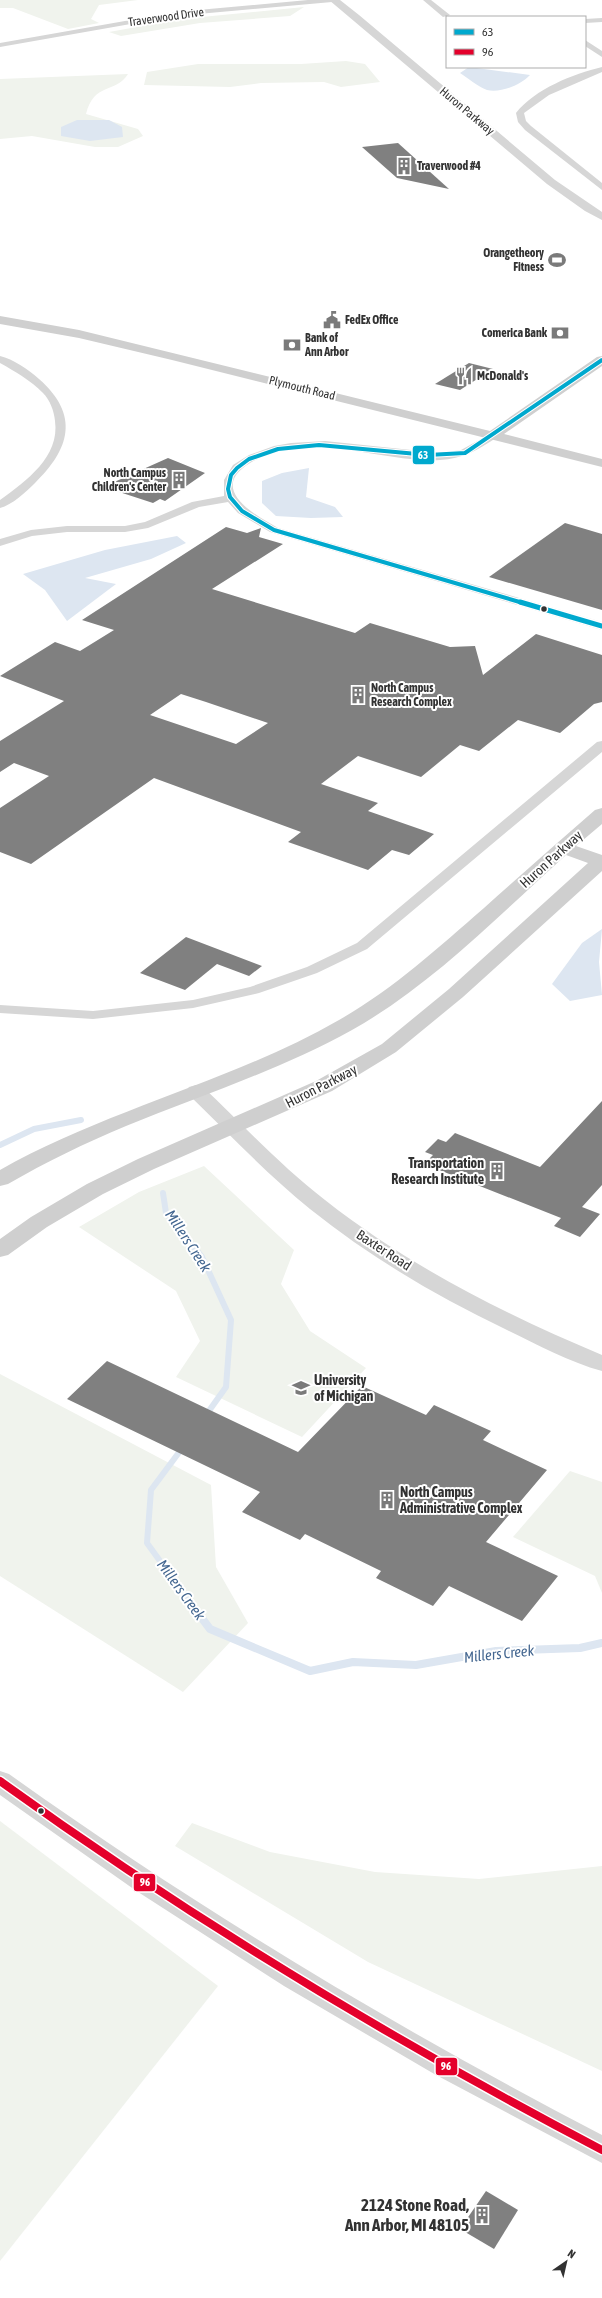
<svg xmlns="http://www.w3.org/2000/svg" width="602" height="2298" viewBox="0 0 602 2298" font-family="'Asap Condensed',sans-serif">
  <style>
    .green { fill: #f0f3ed }
    .water { fill: #dde6f1 }
    .lines { fill: none; stroke-linecap: round; stroke-linejoin: round }
    .stream-far1 { stroke: #dde6f1; stroke-width: 6 }
    .stream { stroke: #dde6f1; stroke-width: 8 }
    .building { fill: #808080; fill-rule: evenodd }
    .minor { fill: #d6d6d6; fill-rule: evenodd }
    .tertiary { fill: #d6d6d6; fill-rule: evenodd }
    .secondary { fill: #cfcfcf; fill-rule: evenodd }
    .bus-1-far1-casing { stroke: #fff; stroke-width: 6 }
    .bus-1-casing { stroke: #fff; stroke-width: 8 }
    .bus-2-casing { stroke: #fff; stroke-width: 11 }
    .bus-1-far1 { stroke: #00a9ce; stroke-width: 4 }
    .bus-1 { stroke: #00a9ce; stroke-width: 5 }
    .bus-2 { stroke: #e4002b; stroke-width: 8 }
    .bus-dot { fill: #323232; stroke: #fff; stroke-width: 1.5 }
    .labels { text-anchor: middle; stroke-width: 4; stroke-linejoin: round; paint-order: stroke }
    .far-street-label { font-size: 12px; fill: #323232; stroke: #fff }
    .far-poi-label { font-size: 12px; font-weight: bold; fill: #323232; stroke: #fff; text-anchor: start }
    .street-label { font-size: 14px; fill: #323232; stroke: #fff }
    .poi-label { font-size: 14px; font-weight: bold; fill: #323232; stroke: #fff; text-anchor: start }
    .water-label { font-size: 15px; font-style: italic; fill: #436690; stroke: #fff }
    .near-poi-label { font-size: 17px; font-weight: bold; fill: #323232; stroke: #fff; text-anchor: end }
    .line-badge { stroke: #fff; stroke-width: 1.5 }
    .badge-label { font-size: 11px; text-anchor: middle; font-weight: bold; fill: #fff }
  </style>
  <rect width="100%" height="100%" fill="#fff"/>
  <!-- green -->
  <g class="green">
    <path d="M0,0H138L99,5L91,19L99,23L68,29L13,8H0Z"/>
    <path d="M304,7L290,16L200,23L121,36L109,32L181,19Z"/>
    <path d="M346,61L365,64L380,82L341,87L324,82L261,83L230,87L144,85L147,72L198,64H301Z"/>
    <path d="M128,74C115,94 94,82 86,114L138,129L143,136L118,147H95L32,136L0,139V79Z"/>
    <path d="M204,1166L294,1250L281,1284L310,1331L366,1368L302,1437L176,1377L200,1341L176,1291L79,1227L139,1192Z"/>
    <path d="M0,1374L211,1485L216,1567L248,1623L183,1692L0,1576Z"/>
    <path d="M570,1471L602,1482V1593L595,1576L513,1537Z"/>
    <path d="M0,1821L218,1986L0,2261Z"/>
    <path d="M192,1823L270,1852L375,1872L479,1879L602,1866V2071L368,1962L175,1846Z"/>
  </g>
  <!-- water -->
  <g class="water">
    <path d="M469,67L530,75C521,85 501,93 487,90C480,88 466,77 460,73Z"/>
    <path d="M77,120H109L122,127L123,137L90,141L61,136V127Z"/>
    <path d="M309,468L306,497L335,507L343,517L311,518L276,516L262,503V481L282,473Z"/>
    <path d="M177,536L186,543L151,559L85,578L116,584L67,621L45,590L23,574L105,550Z"/>
    <path d="M602,929L599,962L602,995L570,1001L552,984L582,943Z"/>
  </g>
  <g class="lines">
    <!-- stream-far1 -->
    <g class="stream-far1">
      <path d="M0,1145L34,1129L81,1120"/>
      <path d="M163,1193L166,1213L202,1257L231,1320L226,1387L206,1415"/>
      <path d="M181,1590L147,1543L151,1490L183,1447"/>
    </g>
    <!-- stream -->
    <path class="stream" d="M180,1589L210,1629L310,1671L353,1662L416,1665L496,1651L580,1648L602,1643"/>
  </g>
  <!-- building -->
  <g class="building">
    <path d="M398,143L449,189L397,178L362,147Z"/>
    <path d="M469,363L493,369L460,390L435,384Z"/>
    <path d="M168,458L205,473L165,501L160,499L153,503L107,488L115,484L112,483Z"/>
    <path d="M565,523L602,534V610L489,577Z"/>
    <path d="M226,527L247,533L261,528L259,537L283,544L212,589L355,633L370,623L450,647L475,646L483,675L536,634L602,655V702L594,704L560,733L518,720L479,751L460,745L421,777L358,756L321,784L378,803L368,811L434,834L409,855L392,850L368,870L288,842L301,832L154,778L31,864L0,852V808L49,776L14,763L0,772V741L64,701L0,676L55,642L80,651L114,630L82,620ZM181,694L206,702L268,723L236,744L150,715Z"/>
    <path d="M186,937L262,966L249,976L217,964L185,990L140,973Z"/>
    <path d="M602,1101V1185L582,1207L600,1214L580,1237L554,1226L561,1218L424,1164L433,1155L425,1152L438,1139L446,1142L455,1133L540,1167Z"/>
    <path d="M107,1361L298,1452L362,1386L426,1415L434,1405L491,1431L483,1440L547,1470L486,1542L558,1576L522,1621L449,1586L433,1606L376,1578L381,1571L305,1534L300,1540L242,1512L260,1492L67,1399Z"/>
    <path d="M486,2191L518,2210L494,2249L460,2229Z"/>
  </g>
  <g class="lines">
    <!-- minor -->
    <g class="minor">
      <path d="M308,0H336L332,2L176,16L0,47V43L176,12Z"/>
      <path d="M423,0H431L450,15L443,17Z"/>
      <path d="M602,18V22L585,23V19Z"/>
      <path d="M585,40L602,51V57L585,46Z"/>
      <path d="M602,67V72L549,95L524,113L526,121L531,126L602,183V190L525,130L518,122L516,113C535,89 573,74 602,67Z"/>
      <path d="M0,356C13,359 29,370 39,379C80,415 70,449 35,483C26,492 12,505 0,508V500C26,481 60,457 55,421C54,411 50,400 43,393C30,380 16,372 0,363Z"/>
      <path d="M492,433L496,434V438C478,450 462,459 440,460C378,463 309,427 250,463C207,489 255,515 278,528L602,622V630L270,532L238,513L228,502L199,507L148,528L125,532H67L32,536L0,546V539L31,530L67,526H125L145,522L192,502L224,496V480L233,465L249,455L274,446L291,443L325,441L440,453L461,450Z"/>
      <path d="M602,741V752L367,949L317,973L259,993L193,1008L93,1019L0,1013V1005L93,1011L193,1000L250,987L307,967L357,943L597,742Z"/>
    </g>
    <!-- tertiary -->
    <g class="tertiary">
      <path d="M329,0H340L359,15L555,180L602,212V220L585,211L547,184Z"/>
      <path d="M196,1085L203,1087C243,1125 281,1166 325,1200C409,1266 504,1314 602,1355V1371C569,1362 536,1344 505,1329C436,1296 370,1257 310,1209C267,1174 229,1134 189,1095L186,1091L189,1087Z"/>
      <path d="M0,1771L9,1774C198,1909 396,2028 602,2135V2163L436,2075L284,1986L135,1890L0,1795Z"/>
    </g>
    <!-- secondary -->
    <g class="secondary">
      <path d="M0,316L79,330L490,431L597,357L602,356V366L504,434L602,459V467L172,360L79,338L0,324Z"/>
      <path d="M602,808V824L576,846L602,855V871L463,997L396,1052L332,1091L154,1169L103,1194L47,1227L8,1255L0,1257V1239L31,1217L87,1184L138,1159L316,1081L382,1044L449,989L588,863L566,855C498,916 432,985 352,1030C280,1070 202,1095 126,1126C85,1143 46,1162 8,1184L0,1186V1170C108,1109 231,1082 339,1020C392,990 438,948 484,908C521,875 558,842 595,810Z"/>
    </g>
    <!-- bus-1-far1 casing -->
    <g class="bus-1-far1-casing">
      <path id="bus-1-far1" d="M523,603L274,530L242,511L230,497L228,489L231,475L237,468L249,459L278,449L319,445L428,455L465,453L602,360"/>
    </g>
    <!-- bus-1 casing -->
    <g class="bus-1-casing">
      <path id="bus-1" d="M520,602L602,626"/>
    </g>
    <!-- bus-2 casing -->
    <g class="bus-2-casing">
      <path id="bus-2" d="M0,1781C194,1921 390,2039 602,2150"/>
    </g>
    <!-- bus-1-far1 -->
    <use href="#bus-1-far1" class="bus-1-far1"/>
    <!-- bus-1 -->
    <use href="#bus-1" class="bus-1"/>
    <!-- bus-2 -->
    <use href="#bus-2" class="bus-2"/>
  </g>
  <!-- icons -->
  <defs>
    <g id="building-bare" transform="scale(1.38)"><path d="M-4-6H4V6H1V3H-1V6H-4ZM-2.5-4.3h1.7v1.8h-1.7ZM.8-4.3h1.7v1.8H.8ZM-2.5-1h1.7V.8h-1.7ZM.8-1h1.7V.8H.8Z" fill="#7a7a7a" stroke="#fff" stroke-width="2.5" paint-order="stroke"/></g>
    <g id="stadium-bare" transform="scale(1.38)"><path d="M0-5a6.5 5 0 1 0 0 10a6.5 5 0 1 0 0-10ZM-3.5-1.8h7v3.6h-7Z" fill="#7a7a7a" stroke="#fff" stroke-width="2.5" paint-order="stroke"/></g>
    <g id="civic-bare" transform="scale(1.38)"><path d="M-.6-6.5H3V-4.5H.6V-3L4-1V1h2V6H-6V1h2V-1L-.6-3ZM-1.2 2.5V6h2.4V2.5Z" fill="#7a7a7a" stroke="#fff" stroke-width="2.5" paint-order="stroke"/></g>
    <g id="bank-bare" transform="scale(1.38)"><path d="M-6-4H6V4H-6ZM0-2.3a2.3 2.3 0 1 0 0 4.6a2.3 2.3 0 1 0 0-4.6Z" fill="#7a7a7a" stroke="#fff" stroke-width="2.5" paint-order="stroke"/></g>
    <g id="restaurant-bare" transform="scale(1.38)"><path d="M-5-6h1v4h1v-4h1v4h1v-4h1v5L-1.5 .5V6h-2V.5L-5-1ZM5-6V6H3V1.5H1.5Q1.5-4 5-6Z" fill="#7a7a7a" stroke="#fff" stroke-width="2.5" paint-order="stroke"/></g>
    <g id="university-bare" transform="scale(1.38)"><path d="M0-5L7-2L0 1L-7-2ZM-4 1L0 2.5L4 1V4Q0 6-4 4Z" fill="#7a7a7a" stroke="#fff" stroke-width="2.5" paint-order="stroke"/></g>
  </defs>
  <g fill-rule="evenodd">
    <use href="#building-bare" x="404" y="166"/>
    <use href="#stadium-bare" x="557" y="260"/>
    <use href="#civic-bare" x="332" y="320"/>
    <use href="#bank-bare" x="560" y="333"/>
    <use href="#bank-bare" x="292" y="345"/>
    <use href="#restaurant-bare" x="464" y="376"/>
    <use href="#building-bare" x="179" y="480"/>
    <use href="#building-bare" x="358" y="695"/>
    <use href="#building-bare" x="497" y="1171"/>
    <use href="#university-bare" x="301" y="1388"/>
    <use href="#building-bare" x="387" y="1500"/>
    <use href="#building-bare" x="482" y="2215"/>
  </g>
  <!-- markers -->
  <g class="bus-dot">
    <circle cx="544" cy="609" r="3.5"/>
    <circle cx="41" cy="1811" r="3.5"/>
  </g>
  <g class="labels">
    <!-- far-street labels -->
    <g class="far-street-label">
      <text transform="translate(166 17) rotate(-8)" y="4">Traverwood Drive</text>
      <text transform="translate(467 111) rotate(40)" y="4">Huron Parkway</text>
      <text transform="translate(302 388) rotate(14)" y="4">Plymouth Road</text>
    </g>
    <!-- far-poi labels -->
    <g class="far-poi-label">
      <text x="417" y="170">Traverwood #4</text>
      <text x="544" y="257" text-anchor="end">Orangetheory<tspan x="544" dy="14">Fitness</tspan></text>
      <text x="345" y="324">FedEx Office</text>
      <text x="547" y="337" text-anchor="end">Comerica Bank</text>
      <text x="305" y="342">Bank of<tspan x="305" dy="14">Ann Arbor</tspan></text>
      <text x="477" y="380">McDonald's</text>
      <text x="166" y="477" text-anchor="end">North Campus<tspan x="166" dy="14">Children's Center</tspan></text>
      <text x="371" y="692">North Campus<tspan x="371" dy="14">Research Complex</tspan></text>
    </g>
    <!-- street labels -->
    <g class="street-label">
      <text transform="translate(551 859) rotate(-42)" y="5">Huron Parkway</text>
      <text transform="translate(321 1086) rotate(-27)" y="5">Huron Parkway</text>
      <text transform="translate(384 1250) rotate(33)" y="5">Baxter Road</text>
    </g>
    <!-- poi labels -->
    <g class="poi-label">
      <text x="484" y="1168" text-anchor="end">Transportation<tspan x="484" dy="16">Research Institute</tspan></text>
      <text x="314" y="1385">University<tspan x="314" dy="16">of Michigan</tspan></text>
      <text x="400" y="1497">North Campus<tspan x="400" dy="16">Administrative Complex</tspan></text>
    </g>
    <!-- water labels -->
    <g class="water-label">
      <text transform="translate(188 1241) rotate(57)" y="5">Millers Creek</text>
      <text transform="translate(181 1590) rotate(54)" y="5">Millers Creek</text>
      <text transform="translate(499 1654) rotate(-6)" y="5">Millers Creek</text>
    </g>
    <!-- near-poi labels -->
    <g class="near-poi-label">
      <text x="469" y="2211">2124 Stone Road,<tspan x="469" dy="20">Ann Arbor, MI 48105</tspan></text>
    </g>
  </g>
  <g class="line-badge">
    <rect x="412" y="445" width="23" height="20" rx="4" fill="#00a9ce"/>
    <rect x="133" y="1873" width="23" height="19" rx="4" fill="#e4002b"/>
    <rect x="435" y="2057" width="23" height="19" rx="4" fill="#e4002b"/>
  </g>
  <g class="badge-label">
    <text x="423" y="459">63</text>
    <text x="145" y="1886">96</text>
    <text x="446" y="2070">96</text>
  </g>
  <!-- legend -->
  <rect x="446" y="16" width="140" height="52" fill="#ffffff" stroke="#adadad"/>
  <rect x="454" y="29" width="20" height="6" fill="#00a9ce" stroke="#adadad"/>
  <text x="482" y="36" font-size="12" fill="#323232">63</text>
  <rect x="454" y="49" width="20" height="6" fill="#e4002b" stroke="#adadad"/>
  <text x="482" y="56" font-size="12" fill="#323232">96</text>
  <!-- north arrow -->
  <g transform="translate(566 2262) rotate(34)" stroke="#ffffff" stroke-width="3" paint-order="stroke">
  <path d="M0-3L7 15L0 10L-7 15Z" fill="#323232"/>
  <text y="-6" font-size="11" font-weight="bold" text-anchor="middle" fill="#323232">N</text>
  </g>
</svg>
